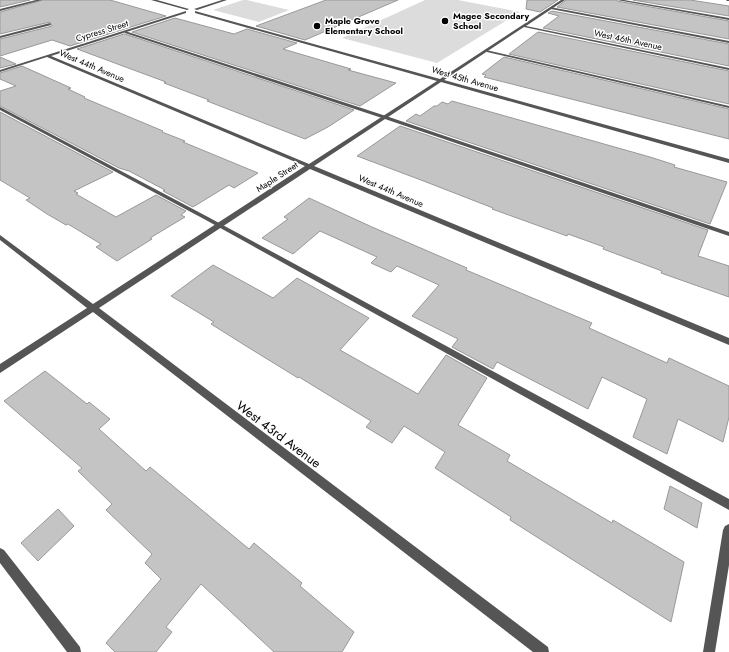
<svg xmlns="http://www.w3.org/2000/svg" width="729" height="652" viewBox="0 0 729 652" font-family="Jost,sans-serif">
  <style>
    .green { fill: #dcdcdc }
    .building { fill: #c4c4c4; stroke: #999 }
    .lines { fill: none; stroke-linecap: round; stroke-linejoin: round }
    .service { fill: #555; fill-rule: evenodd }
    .minor { fill: #555; fill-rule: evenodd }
    .poi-dot { fill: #000; stroke: #fff; stroke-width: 1.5 }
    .labels { text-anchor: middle; stroke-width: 3; stroke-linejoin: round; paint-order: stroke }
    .far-poi-label { font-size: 9px; font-weight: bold; fill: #000; stroke: #fff; text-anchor: start }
    .far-street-label { font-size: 9px; fill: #000; stroke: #fff }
    .near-street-label { font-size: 13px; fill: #000; stroke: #fff }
  </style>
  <rect width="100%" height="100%" fill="#fff"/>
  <!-- green -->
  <g class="green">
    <path d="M243,0H247L289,10L259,22L213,10Z"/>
    <path d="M425,0H458L520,12L437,63L342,38Z"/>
  </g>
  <!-- building -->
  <g class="building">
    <path d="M0,0H30L0,7Z"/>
    <path d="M43,0H110L166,16L70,46L52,40L0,56V39L52,26L50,22L0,34V12Z"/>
    <path d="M326,0H398L305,40L256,26Z"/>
    <path d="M527,0H558L540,12L526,9Z"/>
    <path d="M566,0H616L617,1L729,21V39L557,7Z"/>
    <path d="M633,0H690L729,6V16Z"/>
    <path d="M552,11L729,44V66L543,28L559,16L548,13Z"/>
    <path d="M175,18L234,34L247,29L297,43L283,49L351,69L348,70L396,83L360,106L132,32Z"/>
    <path d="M538,32L729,71V104L509,54Z"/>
    <path d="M124,34H125L354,110L328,127L305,139L207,101L209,100L164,83L166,82L77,49Z"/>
    <path d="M0,57L16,64L0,68Z"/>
    <path d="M504,57L729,109V139L484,77L486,75L482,74Z"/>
    <path d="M22,66L71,88L68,89L85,97L84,98L163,131L162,132L185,141L183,142L258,173L234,188L229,185L193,207L163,191L165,190L129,171L119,168L0,106V91L16,86L0,79V73Z"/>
    <path d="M452,101L650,157L675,165L674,167L727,182L710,224L406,121L416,114L420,116L434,106H437L442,102L448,104Z"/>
    <path d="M0,112L113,172L74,191L78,193L76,194L116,217L156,195L186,211L181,215L185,217L150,238L152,239L117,261L96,247L101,244L68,224L66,225L47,214L26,200L30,198L0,180Z"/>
    <path d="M400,126L708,230L698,256L729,266V297L661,273L662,271L603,249L604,247L568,234L567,236L492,209L493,208L421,180L357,156Z"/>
    <path d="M309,198L372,227L467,268L466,270L592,323L589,328L667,363L669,358L729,386V417L723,442L678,419L667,454L633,437L647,399L602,377L588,409L497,362L493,369L452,347L458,339L412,316L439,285L397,266L391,272L371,263L377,257L320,231L293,254L262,238L288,219L284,217Z"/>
    <path d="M213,265L273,298L297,278L369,318L340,350L418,394L446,355L487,378L458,425L510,455L507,461L612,523L613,520L684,562L671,622L510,520L511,517L435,468L445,452L404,426L392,443L366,427L371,421L299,377L298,378L246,346L211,324L214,322L171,296Z"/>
    <path d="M45,371L87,404L89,402L110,419L99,429L146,471L150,467L249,549L254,543L302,583L300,586L354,632L342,652H274L201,584L166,627L172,632L156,652H115L106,643L161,579L145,563L152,554L106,510L112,504L78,471L82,468L4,401Z"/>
    <path d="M670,486L702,503L697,528L664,509Z"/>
    <path d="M58,509L74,526L38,561L21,543Z"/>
  </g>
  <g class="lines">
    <!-- service -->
    <g class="service">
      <path d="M726,0H729V1H727Z"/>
      <path d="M550,7L729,41V43L551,9Z"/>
      <path d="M50,23L51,25L0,38V36Z"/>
      <path d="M125,31L386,116L729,232V236L382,118L125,33Z"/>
      <path d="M486,50L729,106V108L487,52Z"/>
      <path d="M0,107L208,217L729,499V510L204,219L0,110Z"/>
      <path d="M729,524V565L715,652H703L723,530L725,526Z"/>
      <path d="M0,548L4,550L80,647L81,652H67L0,563Z"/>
    </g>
    <!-- minor -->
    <g class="minor">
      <path d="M36,0H42L0,11V9Z"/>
      <path d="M151,0H157L189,9L187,10Z"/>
      <path d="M222,0H227L197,10L194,9Z"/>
      <path d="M561,0H565L526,26L729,68V70L524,27L444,80L729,159V163L441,82L314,166L729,338V345L310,169L99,308L548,647L549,652H533L93,312L0,373V364L87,308L0,240V235L93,304L305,166L47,57L0,72V70L186,11V13L51,56L309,164L437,81L195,13V11L440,79Z"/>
      <path d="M617,0H624L729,18V20Z"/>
    </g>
  </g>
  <!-- markers -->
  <g class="poi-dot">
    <circle cx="445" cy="21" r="4"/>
    <circle cx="317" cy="26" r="4"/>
  </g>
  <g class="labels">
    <!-- far-poi labels -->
    <g class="far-poi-label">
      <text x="453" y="19">Magee Secondary<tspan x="453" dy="10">School</tspan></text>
      <text x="325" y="24">Maple Grove<tspan x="325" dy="10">Elementary School</tspan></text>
    </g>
    <!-- far-street labels -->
    <g class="far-street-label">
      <text transform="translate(102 31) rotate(-17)" y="3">Cypress Street</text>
      <text transform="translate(628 40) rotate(12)" y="3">West 46th Avenue</text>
      <text transform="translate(92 66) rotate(23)" y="3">West 44th Avenue</text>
      <text transform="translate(465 79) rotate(16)" y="3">West 45th Avenue</text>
      <text transform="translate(277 177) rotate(-33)" y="3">Maple Street</text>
      <text transform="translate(391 191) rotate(23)" y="3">West 44th Avenue</text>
    </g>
    <!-- near-street labels -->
    <g class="near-street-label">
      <text transform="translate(279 434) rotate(37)" y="5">West 43rd Avenue</text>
    </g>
  </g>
</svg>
